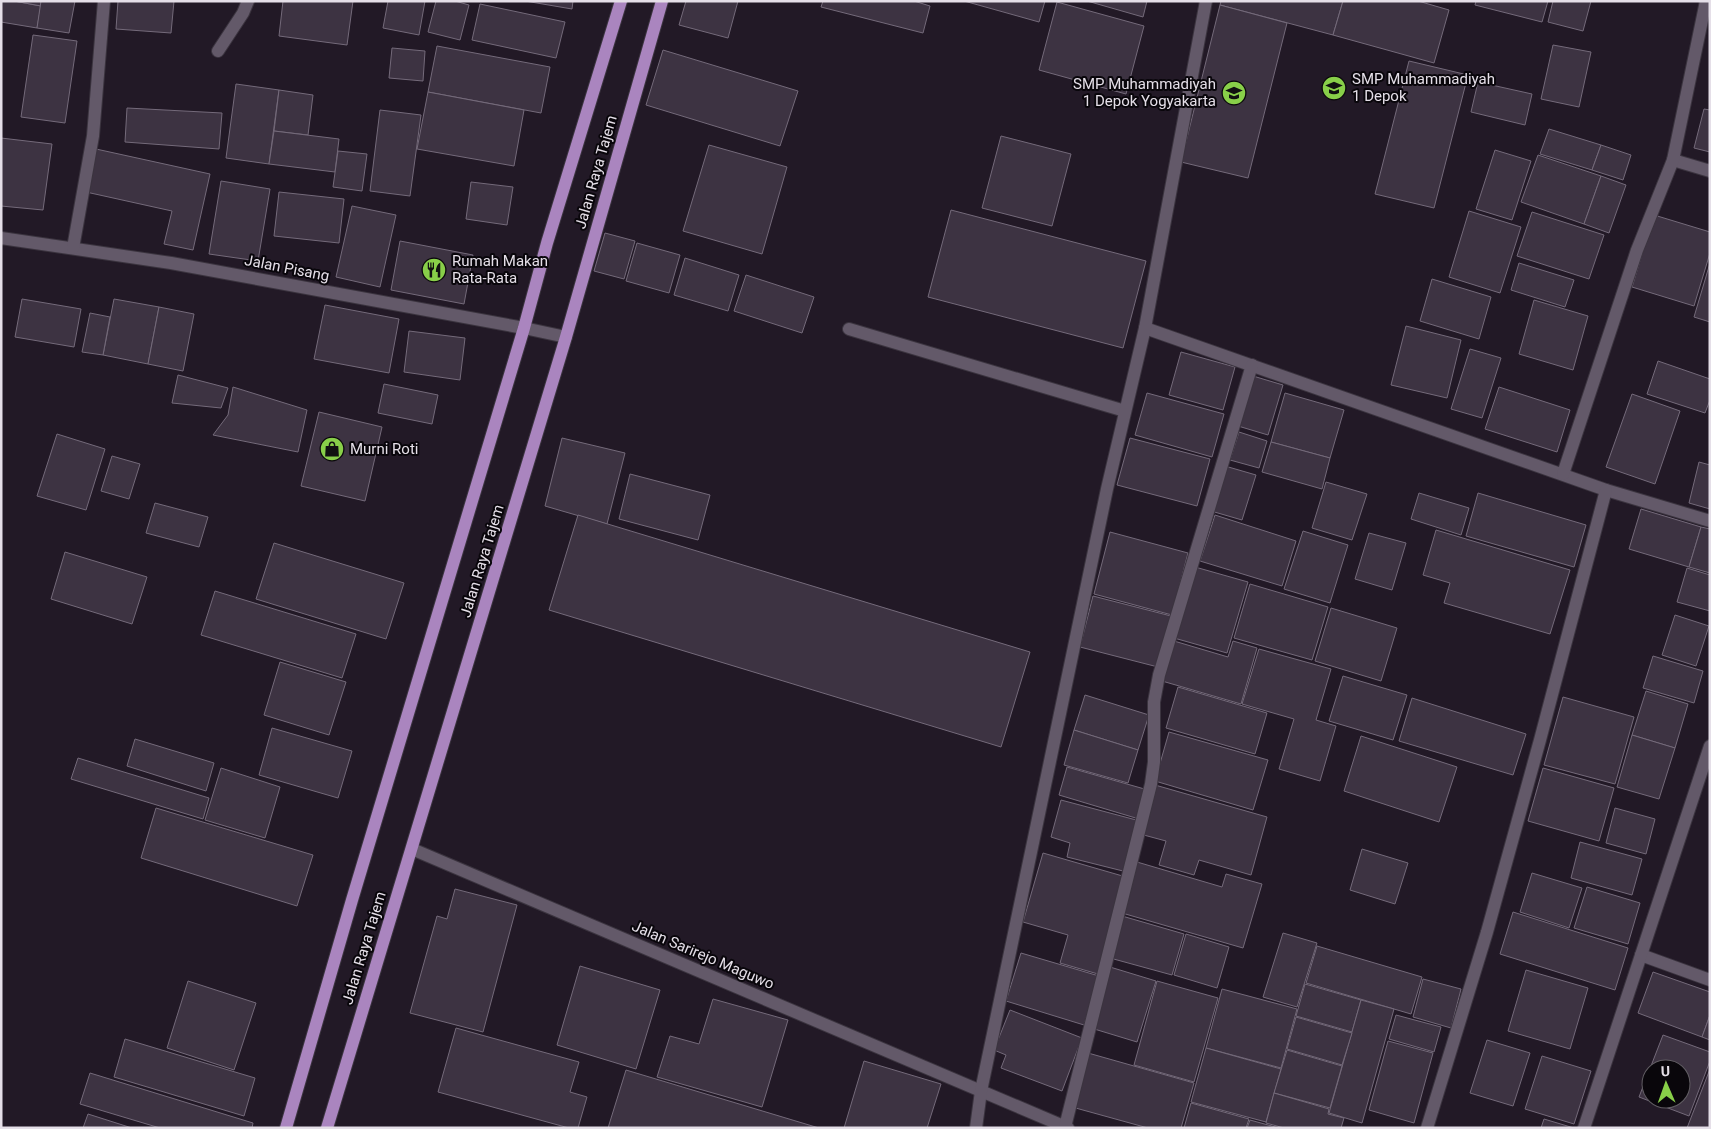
<svg xmlns="http://www.w3.org/2000/svg" width="1711" height="1129" viewBox="0 0 1711 1129" font-family="Roboto,sans-serif">
  <style>
    .building { fill: #3d3342; stroke: #746a7a; fill-rule: evenodd }
    .lines { fill: none; stroke-linecap: round; stroke-linejoin: round }
    .minor-casing { stroke: #3b343f; stroke-width: 14 }
    .major-casing { stroke: #3b343f; stroke-width: 14 }
    .minor { stroke: #635969; stroke-width: 12 }
    .major { stroke: #aa85bf; stroke-width: 12 }
    .labels { text-anchor: middle; stroke-width: 4; stroke-linejoin: round; paint-order: stroke }
    .poi-label { font-size: 15px; fill: #e5dfe8; stroke: #09060b; text-anchor: start }
    .street-label { font-size: 15px; fill: #e5dfe8; stroke: #09060b }
  </style>
  <rect width="100%" height="100%" fill="#221926"/>
  <!-- building -->
  <g class="building">
    <path d="M1,1H14L41,6L37,28L1,22Z"/>
    <path d="M14,1H41V6Z"/>
    <path d="M41,1H75L69,33L37,28Z"/>
    <path d="M118,1H174L171,33L116,29Z"/>
    <path d="M283,1H353L347,45L279,36Z"/>
    <path d="M388,1H425L419,35L383,28Z"/>
    <path d="M436,1H455L469,5L460,40L428,32Z"/>
    <path d="M525,1H573L572,9Z"/>
    <path d="M686,1H738L728,38L679,25Z"/>
    <path d="M823,1H914L930,6L923,33L821,7Z"/>
    <path d="M964,1H1045L1039,22Z"/>
    <path d="M1087,1H1147L1143,17Z"/>
    <path d="M1221,1H1343L1333,35L1220,5Z"/>
    <path d="M1343,1H1418L1449,10L1434,63L1333,35Z"/>
    <path d="M1476,1H1548L1542,22L1475,5Z"/>
    <path d="M1553,1H1591L1583,31L1548,22Z"/>
    <path d="M1057,2L1144,26L1126,94L1039,70Z"/>
    <path d="M480,4L565,22L556,58L472,40Z"/>
    <path d="M1220,5L1287,23L1248,178L1181,162Z"/>
    <path d="M33,35L77,41L65,123L21,117Z"/>
    <path d="M1553,45L1591,52L1579,107L1541,99Z"/>
    <path d="M437,46L550,67L541,113L428,92Z"/>
    <path d="M392,48L425,51L423,81L389,78Z"/>
    <path d="M663,50L798,91L780,146L646,105Z"/>
    <path d="M1409,61L1468,75L1434,208L1375,194Z"/>
    <path d="M1478,82L1532,94L1525,125L1471,112Z"/>
    <path d="M236,84L279,90L269,164L226,158Z"/>
    <path d="M279,90L313,95L308,135L274,131Z"/>
    <path d="M428,92L524,110L514,166L417,149Z"/>
    <path d="M127,108L222,113L219,149L125,142Z"/>
    <path d="M1704,109L1710,110V152L1694,148Z"/>
    <path d="M380,110L421,115L410,196L370,191Z"/>
    <path d="M1549,129L1601,145L1592,170L1540,154Z"/>
    <path d="M274,131L339,139L335,172L269,164Z"/>
    <path d="M1001,136L1071,154L1052,226L982,208Z"/>
    <path d="M1,138L52,144L43,210L1,206Z"/>
    <path d="M709,145L787,167L762,254L683,231Z"/>
    <path d="M1601,145L1631,155L1623,180L1592,170Z"/>
    <path d="M96,149L210,174L193,250L164,244L172,211L86,192Z"/>
    <path d="M1495,150L1531,161L1512,220L1476,209Z"/>
    <path d="M338,151L367,154L362,191L333,187Z"/>
    <path d="M1538,155L1601,176L1584,224L1521,202Z"/>
    <path d="M1601,176L1626,185L1609,233L1584,224Z"/>
    <path d="M221,181L270,189L258,261L209,254Z"/>
    <path d="M471,182L513,187L507,225L466,219Z"/>
    <path d="M279,192L344,199L339,243L274,236Z"/>
    <path d="M352,206L396,215L380,287L336,277Z"/>
    <path d="M951,210L1146,261L1123,348L928,297Z"/>
    <path d="M1469,211L1521,227L1500,293L1449,277Z"/>
    <path d="M1532,212L1604,235L1589,279L1517,256Z"/>
    <path d="M1654,215L1710,232V253L1694,306L1632,287Z"/>
    <path d="M605,233L635,241L624,279L594,271Z"/>
    <path d="M400,241L473,255L464,304L391,290Z"/>
    <path d="M637,243L680,255L669,293L626,281Z"/>
    <path d="M685,258L739,275L728,311L674,295Z"/>
    <path d="M1519,263L1574,280L1565,307L1511,290Z"/>
    <path d="M1710,263V322L1694,317Z"/>
    <path d="M746,275L814,297L802,333L734,311Z"/>
    <path d="M1432,279L1491,297L1479,339L1420,321Z"/>
    <path d="M22,299L81,309L74,347L15,337Z"/>
    <path d="M114,299L159,307L148,364L103,355Z"/>
    <path d="M1534,300L1588,316L1573,370L1519,354Z"/>
    <path d="M325,305L399,319L389,373L314,359Z"/>
    <path d="M159,307L194,314L183,371L148,364Z"/>
    <path d="M90,313L110,317L103,355L82,352Z"/>
    <path d="M1406,326L1461,340L1447,398L1391,385Z"/>
    <path d="M409,331L465,338L460,380L404,372Z"/>
    <path d="M1470,349L1501,358L1482,418L1451,409Z"/>
    <path d="M1181,352L1235,367L1223,410L1169,395Z"/>
    <path d="M1658,361L1710,379V400L1705,413L1647,394Z"/>
    <path d="M178,375L228,388L221,408L172,403Z"/>
    <path d="M1253,376L1283,385L1268,435L1238,426Z"/>
    <path d="M384,384L438,395L432,424L378,413Z"/>
    <path d="M233,387L307,410L298,452L213,435L228,415Z"/>
    <path d="M1499,387L1570,410L1557,452L1485,429Z"/>
    <path d="M1147,393L1224,414L1212,457L1135,435Z"/>
    <path d="M1285,393L1344,410L1330,458L1271,442Z"/>
    <path d="M1632,394L1680,411L1655,484L1606,467Z"/>
    <path d="M319,412L382,427L365,501L301,486Z"/>
    <path d="M1239,432L1267,441L1259,468L1230,460Z"/>
    <path d="M57,434L105,449L86,510L37,496Z"/>
    <path d="M562,438L625,453L607,524L545,506Z"/>
    <path d="M1130,438L1210,459L1197,506L1117,485Z"/>
    <path d="M1271,442L1330,458L1322,489L1262,472Z"/>
    <path d="M112,456L140,464L129,499L101,491Z"/>
    <path d="M1699,462L1710,465V509L1689,503Z"/>
    <path d="M1225,466L1256,475L1242,520L1211,511Z"/>
    <path d="M630,474L710,495L698,540L619,519Z"/>
    <path d="M1326,482L1367,494L1352,540L1312,528Z"/>
    <path d="M1419,493L1469,508L1461,535L1411,519Z"/>
    <path d="M1478,493L1586,525L1574,567L1466,536Z"/>
    <path d="M155,503L208,517L199,547L146,533Z"/>
    <path d="M1641,509L1701,527L1689,567L1629,549Z"/>
    <path d="M578,515L1030,652L1001,747L549,610Z"/>
    <path d="M1215,515L1296,541L1282,586L1200,561Z"/>
    <path d="M1701,527L1710,529V573L1689,567Z"/>
    <path d="M1436,530L1570,570L1550,634L1444,603L1450,583L1423,575Z"/>
    <path d="M1303,531L1348,545L1330,603L1284,589Z"/>
    <path d="M1110,532L1188,553L1172,615L1094,594Z"/>
    <path d="M1369,533L1406,543L1392,590L1355,579Z"/>
    <path d="M274,543L404,583L386,639L256,599Z"/>
    <path d="M65,552L147,577L132,624L51,599Z"/>
    <path d="M1195,567L1248,582L1227,653L1174,638Z"/>
    <path d="M1687,568L1710,575V611L1677,602Z"/>
    <path d="M1250,584L1328,607L1312,660L1234,638Z"/>
    <path d="M215,591L356,634L342,678L201,635Z"/>
    <path d="M1093,596L1171,616L1158,667L1080,647Z"/>
    <path d="M1331,608L1397,628L1381,681L1315,661Z"/>
    <path d="M1675,615L1709,626L1696,666L1662,655Z"/>
    <path d="M1174,641L1228,657L1233,641L1257,648L1241,704L1162,681Z"/>
    <path d="M1259,649L1331,669L1316,720L1336,726L1320,781L1279,769L1294,719L1242,704Z"/>
    <path d="M1653,656L1703,671L1694,703L1643,688Z"/>
    <path d="M280,662L346,682L329,735L264,715Z"/>
    <path d="M1343,676L1407,695L1393,740L1329,721Z"/>
    <path d="M1178,687L1267,713L1255,754L1166,728Z"/>
    <path d="M1646,691L1688,704L1675,748L1632,735Z"/>
    <path d="M1085,695L1149,715L1138,750L1074,730Z"/>
    <path d="M1563,697L1634,717L1615,784L1544,765Z"/>
    <path d="M1412,698L1526,734L1513,775L1399,741Z"/>
    <path d="M272,728L352,751L338,798L259,775Z"/>
    <path d="M1074,730L1138,750L1128,783L1064,765Z"/>
    <path d="M1169,732L1268,760L1253,810L1155,781Z"/>
    <path d="M1632,735L1675,748L1659,799L1617,787Z"/>
    <path d="M1361,736L1457,767L1439,822L1344,791Z"/>
    <path d="M135,739L214,763L206,791L127,766Z"/>
    <path d="M78,758L209,798L203,819L71,779Z"/>
    <path d="M1067,767L1148,790L1139,819L1059,795Z"/>
    <path d="M221,768L280,787L265,838L205,820Z"/>
    <path d="M1543,768L1614,788L1599,841L1528,821Z"/>
    <path d="M1155,785L1267,817L1251,875L1199,860L1194,875L1159,865L1166,841L1140,834Z"/>
    <path d="M1061,800L1140,821L1127,872L1067,857L1070,843L1051,837Z"/>
    <path d="M156,808L313,855L297,906L141,858Z"/>
    <path d="M1615,808L1655,819L1646,854L1606,843Z"/>
    <path d="M1580,842L1642,859L1632,895L1571,878Z"/>
    <path d="M1362,849L1408,863L1395,904L1350,890Z"/>
    <path d="M1043,853L1126,877L1098,974L1060,963L1068,935L1023,922Z"/>
    <path d="M1137,862L1222,887L1226,874L1262,884L1243,948L1122,913Z"/>
    <path d="M1532,873L1582,888L1569,928L1520,912Z"/>
    <path d="M1587,887L1640,903L1628,944L1574,928Z"/>
    <path d="M455,889L517,905L483,1032L410,1013L437,916L447,919Z"/>
    <path d="M1513,912L1628,948L1615,990L1500,954Z"/>
    <path d="M1122,916L1184,934L1172,975L1110,958Z"/>
    <path d="M1283,933L1317,943L1297,1007L1263,997Z"/>
    <path d="M1186,934L1229,947L1217,988L1174,975Z"/>
    <path d="M1317,946L1422,977L1411,1014L1306,983Z"/>
    <path d="M1021,953L1099,976L1084,1025L1006,1001Z"/>
    <path d="M580,966L660,990L636,1069L557,1045Z"/>
    <path d="M1110,967L1156,981L1137,1042L1091,1028Z"/>
    <path d="M1526,970L1588,988L1570,1049L1508,1031Z"/>
    <path d="M1653,972L1710,992V1015L1702,1037L1638,1013Z"/>
    <path d="M1423,979L1461,989L1451,1028L1413,1017Z"/>
    <path d="M188,981L256,1003L234,1070L167,1048Z"/>
    <path d="M1157,981L1218,998L1194,1082L1134,1065Z"/>
    <path d="M1305,984L1361,1000L1352,1032L1296,1016Z"/>
    <path d="M1222,989L1297,1009L1281,1068L1206,1048Z"/>
    <path d="M713,999L788,1020L762,1107L657,1077L670,1036L699,1044Z"/>
    <path d="M1361,1000L1394,1009L1362,1123L1329,1113Z"/>
    <path d="M1010,1010L1082,1038L1062,1091L1001,1068L1006,1055L994,1050Z"/>
    <path d="M1396,1015L1441,1027L1434,1052L1389,1039Z"/>
    <path d="M1710,1015V1040L1702,1037Z"/>
    <path d="M1296,1017L1352,1033L1342,1065L1287,1049Z"/>
    <path d="M456,1028L579,1062L570,1092L587,1097L578,1128H569L438,1092Z"/>
    <path d="M1663,1035L1710,1052V1061L1689,1116L1639,1097ZM1651,1069H1681V1099H1651Z"/>
    <path d="M125,1039L255,1078L244,1116L114,1077Z"/>
    <path d="M1487,1040L1530,1053L1513,1106L1470,1093Z"/>
    <path d="M1388,1041L1433,1053L1414,1123L1369,1110Z"/>
    <path d="M1206,1048L1281,1069L1266,1122L1191,1102Z"/>
    <path d="M1287,1050L1342,1066L1330,1108L1274,1093Z"/>
    <path d="M1088,1053L1194,1083L1181,1128H1148L1072,1107Z"/>
    <path d="M1542,1056L1591,1071L1574,1124L1525,1109Z"/>
    <path d="M864,1061L941,1084L927,1128H844Z"/>
    <path d="M1710,1069V1128H1687Z"/>
    <path d="M626,1070L819,1128H608Z"/>
    <path d="M90,1073L253,1123L252,1128H160L80,1104Z"/>
    <path d="M1274,1093L1329,1109L1328,1114L1344,1118L1341,1128H1284L1266,1123Z"/>
    <path d="M1191,1103L1249,1119L1246,1128H1184Z"/>
    <path d="M88,1114L132,1128H83Z"/>
    <path d="M1544,1119L1574,1128H1541Z"/>
    <path d="M1250,1120L1279,1128H1247Z"/>
  </g>
  <g class="lines">
    <!-- minor casing -->
    <g class="minor-casing">
      <g id="minor">
        <path d="M218,51L243,13L248,1"/>
        <path d="M1673,160L1710,171"/>
        <path d="M1,238L171,263L524,328L566,337"/>
        <path d="M73,248L93,136L104,1"/>
        <path d="M1145,328L1606,490L1710,521"/>
        <path d="M849,329L1125,411"/>
        <path d="M1563,474L1637,250L1673,160L1706,1"/>
        <path d="M412,849L1068,1128"/>
        <path d="M1641,955L1710,980"/>
        <path d="M1065,1127L1151,784L1154,762V702L1159,675L1252,365"/>
        <path d="M976,1128L981,1091L1107,489L1145,328L1206,1"/>
        <path d="M1427,1128L1487,932L1540,740L1606,490"/>
        <path d="M1584,1128L1710,746"/>
      </g>
    </g>
    <!-- major casing -->
    <g class="major-casing">
      <g id="major">
        <path d="M286,1128L352,900L524,328L547,243L621,1"/>
        <path d="M327,1128L566,337L662,1"/>
      </g>
    </g>
    <!-- minor -->
    <use href="#minor" class="minor"/>
    <!-- major -->
    <use href="#major" class="major"/>
  </g>
  <!-- icons -->
  <defs>
    <g id="school-disc" transform="scale(1.25)"><circle r="9.5" fill="#88cf49" stroke="#09060b"/><path d="M0-5L7-2L0 1L-7-2ZM-4 1L0 2.5L4 1V4Q0 6-4 4Z" fill="#111"/></g>
    <g id="restaurant-disc" transform="scale(1.25)"><circle r="9.5" fill="#88cf49" stroke="#09060b"/><path d="M-5-6h1v4h1v-4h1v4h1v-4h1v5L-1.5 .5V6h-2V.5L-5-1ZM5-6V6H3V1.5H1.5Q1.5-4 5-6Z" fill="#111"/></g>
    <g id="shop-disc" transform="scale(1.25)"><circle r="9.5" fill="#88cf49" stroke="#09060b"/><path d="M-5-2.5h2.3a2.7 3.5 0 0 1 5.4 0H5L5.5 6h-11ZM-1.5-2.5h3a1.5 2.3 0 0 0-3 0Z" fill="#111"/></g>
  </defs>
  <g fill-rule="evenodd">
    <use href="#school-disc" x="1334" y="88"/>
    <use href="#school-disc" x="1234" y="93"/>
    <use href="#restaurant-disc" x="434" y="270"/>
    <use href="#shop-disc" x="332" y="449"/>
  </g>
  <g class="labels">
    <!-- poi labels -->
    <g class="poi-label">
      <text x="1352" y="84">SMP Muhammadiyah<tspan x="1352" dy="17">1 Depok</tspan></text>
      <text x="1216" y="89" text-anchor="end">SMP Muhammadiyah<tspan x="1216" dy="17">1 Depok Yogyakarta</tspan></text>
      <text x="452" y="266">Rumah Makan<tspan x="452" dy="17">Rata-Rata</tspan></text>
      <text x="350" y="454">Murni Roti</text>
    </g>
    <!-- street labels -->
    <g class="street-label">
      <text transform="translate(596 172) rotate(-74)" y="5">Jalan Raya Tajem</text>
      <text transform="translate(287 268) rotate(11)" y="5">Jalan Pisang</text>
      <text transform="translate(482 561) rotate(-73)" y="5">Jalan Raya Tajem</text>
      <text transform="translate(364 948) rotate(-73)" y="5">Jalan Raya Tajem</text>
      <text transform="translate(703 955) rotate(23)" y="5">Jalan Sarirejo Maguwo</text>
    </g>
  </g>
  <!-- border -->
  <rect width="1711" height="1129" fill="none" stroke="#e5dfe8" stroke-width="5"/>
  <!-- north arrow -->
  <g transform="translate(1666 1084) rotate(358)"><circle r="24" fill="#09060b" stroke="#615d63"/>
  <path d="M0-4L9 19L0 12L-9 19Z" fill="#88cf49"/>
  <text y="-8" font-size="14" font-weight="bold" text-anchor="middle" fill="#e5dfe8">U</text>
  </g>
</svg>
